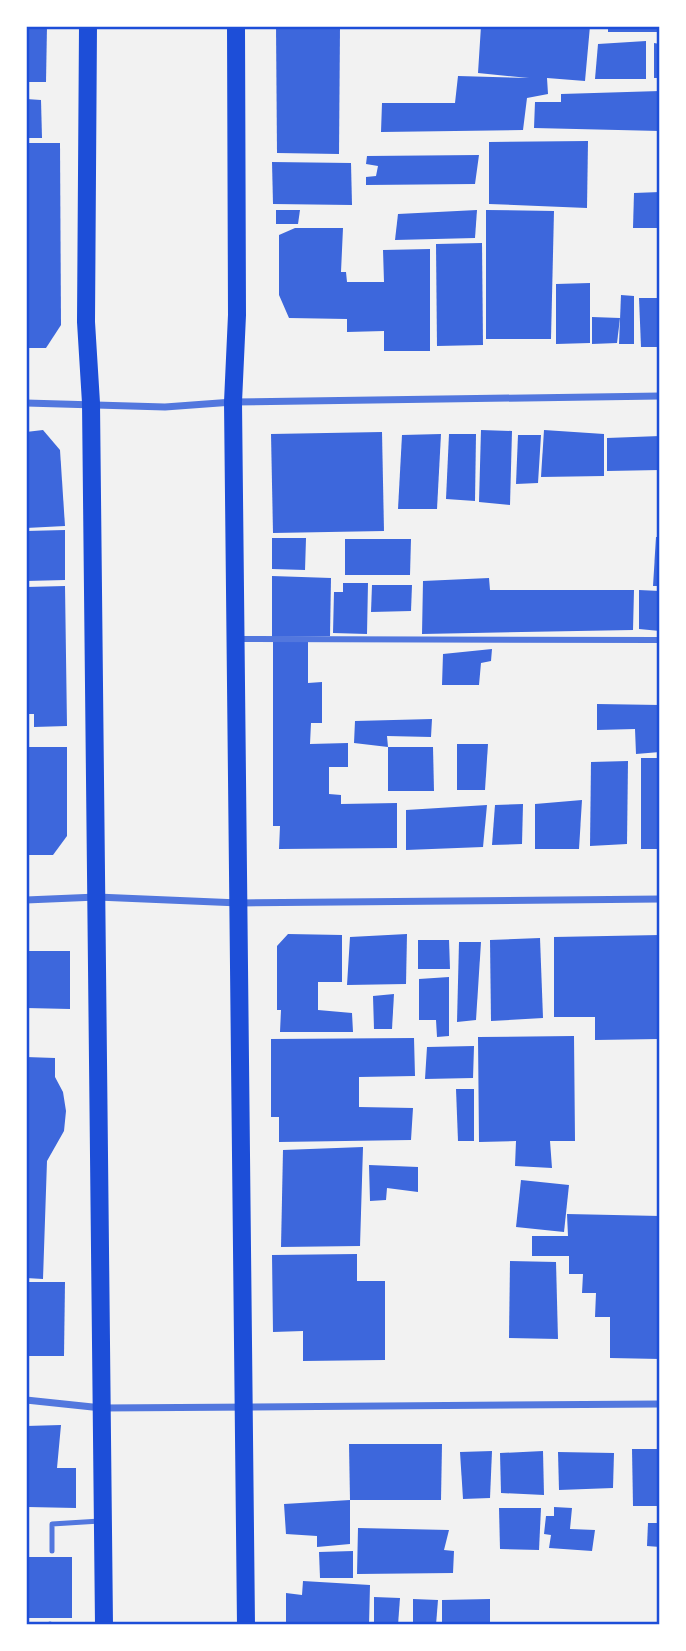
<svg xmlns="http://www.w3.org/2000/svg" width="686" height="1651" viewBox="0 0 686 1651" font-family="Arial,sans-serif">
  <style>
    .building { fill: #3d67dc }
    .lines { fill: none; stroke-linecap: round; stroke-linejoin: round }
    .service { stroke: #5277de; stroke-width: 5 }
    .pedestrian { stroke: #5277de; stroke-width: 6 }
    .minor { stroke: #5277de; stroke-width: 7 }
    .primary { stroke: #1d4ed8; stroke-width: 18 }
    .neatline { fill: none; stroke: #1d4ed8; stroke-width: 2.5 }
  </style>
  <rect width="100%" height="100%" fill="#f2f2f2"/>
  <!-- building -->
  <g class="building">
    <path d="M26,26H47L46,82H26Z"/>
    <path d="M276,26H340L339,154L277,153Z"/>
    <path d="M481,26H590L585,81L547,78L548,94L527,98L523,130L381,132L382,103H455L458,76L529,78L478,73Z"/>
    <rect x="608" y="26" width="52" height="6"/>
    <path d="M646,41V79H595L598,44Z"/>
    <path d="M654,43L660,44V78H654Z"/>
    <path d="M660,91V131L534,128L535,102H561V94Z"/>
    <path d="M26,99L41,100L42,138H26Z"/>
    <path d="M588,141L587,208L489,204V142Z"/>
    <path d="M26,143H60L61,325L46,348H26Z"/>
    <path d="M479,155L475,184L366,185V177L376,176L378,166L366,164L367,156Z"/>
    <path d="M272,162L351,163L352,205L273,204Z"/>
    <path d="M660,192V228H633L634,193Z"/>
    <path d="M276,210H300L298,224H276Z"/>
    <path d="M477,210L475,238L395,240L398,214Z"/>
    <path d="M486,210L554,211L551,339H486Z"/>
    <path d="M295,228H343L341,272H346L347,282H384L383,250L430,249V351H384V331L347,332V319L289,318L279,295V235Z"/>
    <path d="M482,243L483,345L437,346L436,244Z"/>
    <path d="M590,283V343L556,344V284Z"/>
    <path d="M621,295L634,296V344H619Z"/>
    <path d="M639,298H660V347H641Z"/>
    <path d="M592,317L620,318L617,343L592,344Z"/>
    <path d="M43,430L60,450L65,526L26,528V432Z"/>
    <path d="M481,430L512,431L510,505L479,502Z"/>
    <path d="M544,430L604,434V476L541,477Z"/>
    <path d="M382,432L384,531L273,533L271,434Z"/>
    <path d="M441,434L437,509H398L402,435Z"/>
    <path d="M449,434H476L475,501L446,499Z"/>
    <path d="M518,435H541L538,483L516,484Z"/>
    <path d="M660,436V470L607,471V438Z"/>
    <path d="M65,530V580L26,581V531Z"/>
    <path d="M656,537H660V586H653Z"/>
    <path d="M272,538H306L305,570L272,569Z"/>
    <path d="M345,539H411L410,575H345Z"/>
    <path d="M272,576L331,578L330,636L272,637Z"/>
    <path d="M489,578L490,590H634L633,630L422,634L423,581Z"/>
    <path d="M343,583H368L367,634L333,633L334,592H343Z"/>
    <path d="M372,585H412L411,611L371,612Z"/>
    <path d="M65,586L67,726L34,727V714H26V587Z"/>
    <path d="M639,590L660,591V631L639,629Z"/>
    <path d="M273,641H308V683L322,682V723H311L310,744L348,743V767H329V794L341,795V804L397,803V848L279,849L280,826H273Z"/>
    <path d="M492,649L491,661L481,663L479,685H442L443,654Z"/>
    <path d="M597,704L660,705V752L636,754L635,729L597,730Z"/>
    <path d="M432,719L431,737L387,736L388,747L354,743L355,721Z"/>
    <path d="M457,744H488L485,790H457Z"/>
    <path d="M26,747H67V836L53,855H26Z"/>
    <path d="M388,747H433L434,791H388Z"/>
    <rect x="641" y="758" width="19" height="91"/>
    <path d="M628,761L627,844L590,846L591,762Z"/>
    <path d="M582,800L579,849H535V804Z"/>
    <path d="M523,804L522,844L492,845L495,805Z"/>
    <path d="M487,805L483,847L406,850V810Z"/>
    <path d="M288,934L342,935V982H318V1010L352,1013L353,1032H280L281,1010H277V946Z"/>
    <path d="M407,934L406,984L347,985L350,937Z"/>
    <path d="M660,935V1039L595,1040V1017H554V937Z"/>
    <path d="M540,938L543,1018L491,1021L490,940Z"/>
    <path d="M418,940H449L450,969H418Z"/>
    <path d="M459,942H481L476,1020L457,1022Z"/>
    <path d="M26,951H70V1009L26,1008Z"/>
    <path d="M449,977V1036L437,1037L436,1020H419V979Z"/>
    <path d="M394,994L392,1029H374L373,996Z"/>
    <path d="M574,1036L575,1141H550L552,1168L515,1166L516,1141L479,1142L478,1037Z"/>
    <path d="M414,1038L415,1076L359,1077V1107L413,1108L411,1140L279,1142V1117H271V1039Z"/>
    <path d="M474,1046L473,1078L425,1079L427,1047Z"/>
    <path d="M26,1057L55,1058V1077L63,1092L66,1111L64,1131L47,1161L43,1279L26,1278Z"/>
    <path d="M456,1089H474V1141H458Z"/>
    <path d="M363,1147L360,1246L281,1247L283,1150Z"/>
    <path d="M369,1165L418,1167V1192L387,1188L386,1200L370,1201Z"/>
    <path d="M521,1180L569,1185L564,1232L516,1227Z"/>
    <path d="M567,1214L660,1216V1359L610,1358V1317H595L596,1293H582L583,1274H569V1256H532V1236H568Z"/>
    <path d="M357,1254V1281H385V1360L303,1361V1331L273,1332L272,1255Z"/>
    <path d="M510,1261L556,1262L558,1339L509,1338Z"/>
    <path d="M26,1282H65L64,1356H26Z"/>
    <path d="M61,1425L57,1468H76V1508L28,1507L26,1426Z"/>
    <path d="M349,1444H442L441,1500H350Z"/>
    <path d="M632,1449H660V1506H633Z"/>
    <path d="M492,1451L490,1498L463,1499L460,1452Z"/>
    <path d="M543,1451L544,1495L501,1493L500,1453Z"/>
    <path d="M558,1452L614,1453L613,1488L559,1490Z"/>
    <path d="M350,1500V1544L317,1547V1536L286,1534L284,1504Z"/>
    <path d="M554,1507L572,1508L570,1529L595,1530L592,1551L549,1548L551,1535L544,1534L546,1516H554Z"/>
    <path d="M499,1508H541L539,1550L500,1549Z"/>
    <path d="M648,1523H660V1547L647,1546Z"/>
    <path d="M358,1528L449,1530L444,1550L454,1551L453,1573L357,1574Z"/>
    <path d="M353,1551V1578H320L319,1552Z"/>
    <rect x="26" y="1557" width="46" height="61"/>
    <path d="M303,1581L370,1585L369,1625H286V1593L302,1595Z"/>
    <path d="M374,1597L400,1598L398,1625H374Z"/>
    <path d="M413,1599L438,1600L436,1625H413Z"/>
    <path d="M490,1599V1625H442V1600Z"/>
  </g>
  <g class="lines">
    <!-- service -->
    <g class="service">
      <path d="M52,1551V1524L100,1521"/>
      <path d="M50,1625V1624"/>
    </g>
    <!-- pedestrian -->
    <path class="pedestrian" d="M237,639L660,640"/>
    <!-- minor -->
    <g class="minor">
      <path d="M26,403L165,407L233,402L660,396"/>
      <path d="M26,900L97,897L239,903L660,899"/>
      <path d="M26,1400L102,1408L660,1404"/>
    </g>
    <!-- primary -->
    <g class="primary">
      <path d="M88,26L86,322L91,403L104,1625"/>
      <path d="M236,26L237,315L233,402L246,1625"/>
    </g>
  </g>
  <!-- border -->
  <rect width="686" height="1651" fill="none" stroke="#ffffff" stroke-width="56"/>
  <rect x="28" y="28" width="630" height="1595" class="neatline"/>
</svg>
